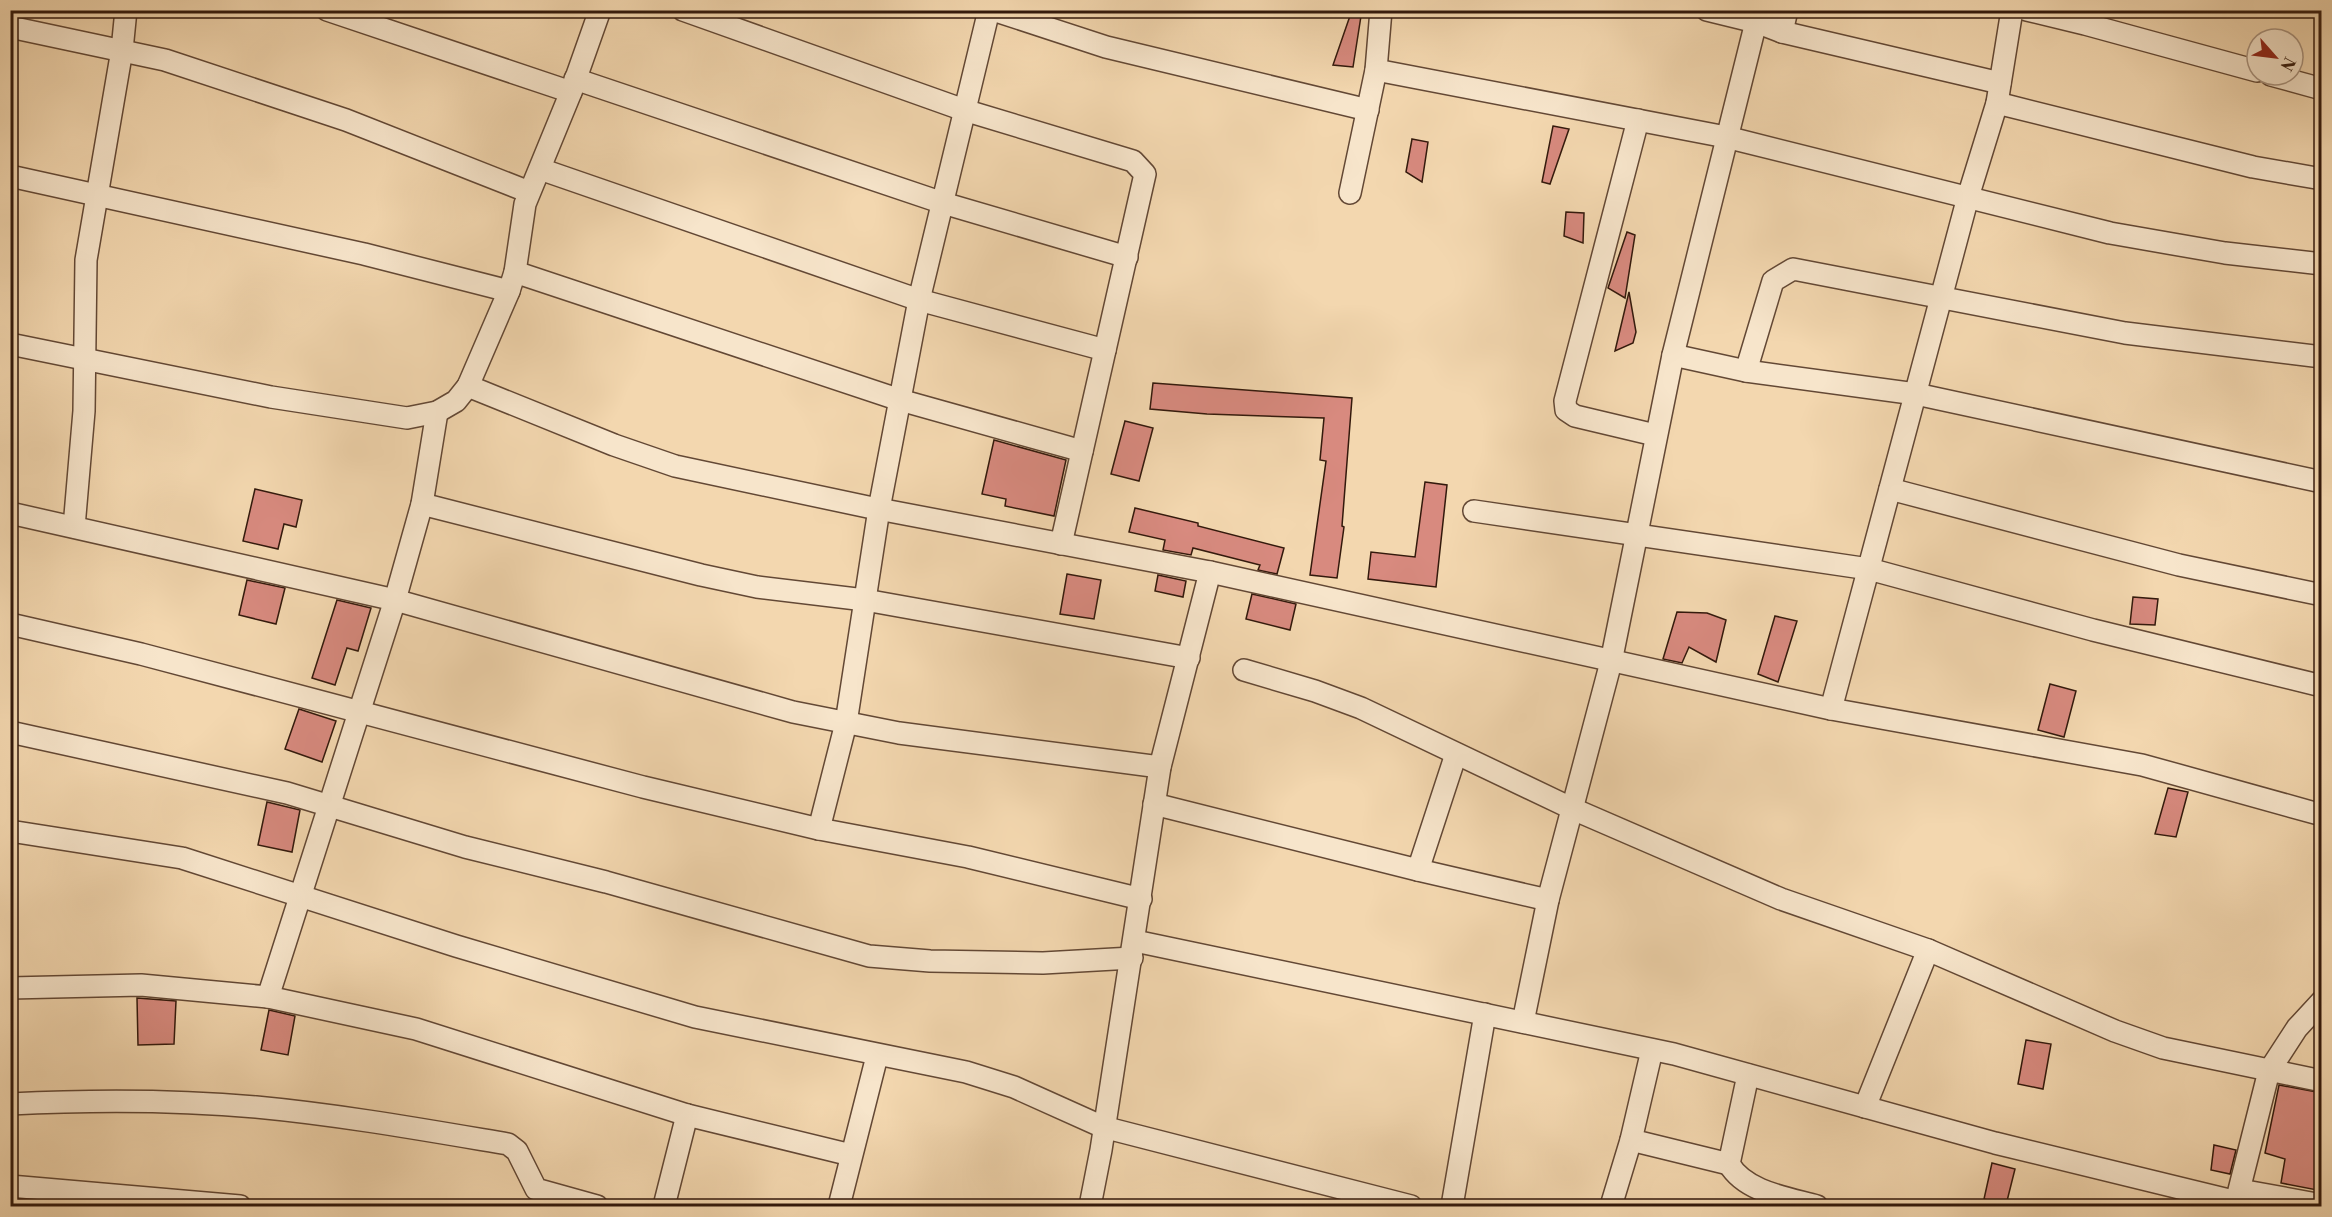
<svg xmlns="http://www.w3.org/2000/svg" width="2332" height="1217" viewBox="0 0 2332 1217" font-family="'Libre Bodoni',serif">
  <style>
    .building { fill: #d88a7f; stroke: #33190c; stroke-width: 1.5 }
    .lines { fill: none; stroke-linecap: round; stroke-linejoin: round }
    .street-casing { stroke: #634835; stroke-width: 24 }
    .street { stroke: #f7e5cb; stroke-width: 21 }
  </style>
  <rect width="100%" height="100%" fill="#f3d7af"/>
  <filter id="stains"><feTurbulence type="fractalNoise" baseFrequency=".00333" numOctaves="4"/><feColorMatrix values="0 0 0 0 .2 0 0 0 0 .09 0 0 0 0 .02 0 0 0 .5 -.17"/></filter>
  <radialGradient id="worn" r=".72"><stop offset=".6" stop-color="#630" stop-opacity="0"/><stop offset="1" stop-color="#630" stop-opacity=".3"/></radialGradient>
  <!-- building -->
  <g class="building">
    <path d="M1351,13L1361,16L1353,67L1333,65Z"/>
    <path d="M1553,126L1569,129L1550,184L1542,182Z"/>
    <path d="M1412,139L1428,142L1422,182L1406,172Z"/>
    <path d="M1566,212L1584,213L1583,243L1564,236Z"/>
    <path d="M1627,232L1635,235L1625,298L1608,288Z"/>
    <path d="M1629,292L1636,332L1633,343L1615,351Z"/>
    <path d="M1153,383L1352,398L1342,526L1344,527L1337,578L1310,575L1326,461L1320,460L1324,418L1207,414L1150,409Z"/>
    <path d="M1125,421L1153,428L1139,481L1111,474Z"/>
    <path d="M994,440L1066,460L1054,516L1005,506L1006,499L982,494Z"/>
    <path d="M1425,482L1447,485L1436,587L1368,579L1371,552L1415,557Z"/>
    <path d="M255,489L302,500L296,527L284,524L278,549L243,541Z"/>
    <path d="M1135,508L1198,523V526L1284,548L1277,574L1258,570L1260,565L1193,548L1191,555L1163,550L1165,540L1129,532Z"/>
    <path d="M1067,574L1101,580L1094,619L1060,614Z"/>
    <path d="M1158,575L1186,581L1183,597L1155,591Z"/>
    <path d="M247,580L285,588L276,624L239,615Z"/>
    <path d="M1252,594L1296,604L1290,630L1246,619Z"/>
    <path d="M2133,597L2158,599L2155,625L2130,624Z"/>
    <path d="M337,600L371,608L358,651L347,648L335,685L312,678Z"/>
    <path d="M1677,612L1707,613L1726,620L1716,662L1689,647L1682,663L1663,659Z"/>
    <path d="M1775,616L1797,621L1778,682L1758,674Z"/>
    <path d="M2050,684L2076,691L2064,737L2038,730Z"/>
    <path d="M299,709L336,721L322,762L285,749Z"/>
    <path d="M2168,788L2188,792L2176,837L2155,834Z"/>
    <path d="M267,802L300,810L292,852L258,845Z"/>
    <path d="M137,998L176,1001L174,1044L138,1045Z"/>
    <path d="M269,1010L295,1016L288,1055L261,1050Z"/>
    <path d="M2026,1040L2051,1044L2043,1089L2018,1084Z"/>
    <path d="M2279,1085L2322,1093V1171L2317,1190L2281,1183L2285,1159L2265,1153Z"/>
    <path d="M2214,1145L2236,1150L2230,1174L2211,1170Z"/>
    <path d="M1992,1163L2015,1169L2006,1205L1984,1199Z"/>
  </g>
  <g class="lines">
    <!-- street casing -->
    <g class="street-casing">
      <g id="street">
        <path d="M327,10L571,92"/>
        <path d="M683,10L964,110L1133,161L1145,174L1061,544"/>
        <path d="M993,10L1106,47L1368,110"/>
        <path d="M1707,10L1756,22L1782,32L2000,83"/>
        <path d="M2027,10L2085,24L2257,71"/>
        <path d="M10,27L165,60L346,120L529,192"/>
        <path d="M1782,32L1787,10"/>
        <path d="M1376,70L1726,137L2110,233L2225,253L2322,264"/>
        <path d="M2271,75L2322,89"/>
        <path d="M575,79L943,203L1127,257"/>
        <path d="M1997,103L2253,167L2322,179"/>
        <path d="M1638,120L1565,401L1566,410L1575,416L1655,435"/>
        <path d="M540,169L919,300L1105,350"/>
        <path d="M10,176L364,254L509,291"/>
        <path d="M1350,193L1376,70L1381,10"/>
        <path d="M515,272L900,400L1082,451"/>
        <path d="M10,344L271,397L407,418L437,412L456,401L468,386L509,291L515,272L525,204L571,92L600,10"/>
        <path d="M1673,355L1746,371L1916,394L2322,482"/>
        <path d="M1746,371L1773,281L1793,269L2125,333L2322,357"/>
        <path d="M468,386L614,445L675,466L868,507L1210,572L1831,709L2142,765L2322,815"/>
        <path d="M1890,489L2179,565L2322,595"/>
        <path d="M422,504L701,575L757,587L865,600L1189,658"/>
        <path d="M1474,511L1869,569L2093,630L2322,686"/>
        <path d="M10,513L395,600L793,712L899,733L1160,767"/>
        <path d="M74,527L84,411L86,260L122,50L126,10"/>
        <path d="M10,624L141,654L643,787L819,829L968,857L1141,899"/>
        <path d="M1244,670L1315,691L1361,708L1573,809L1781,899L1928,950L2115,1031L2163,1048L2322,1081"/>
        <path d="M1831,709L1968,197L1997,103L2012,10"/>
        <path d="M10,732L287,793L465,847L606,882L869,956L930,961L1043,963L1132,958"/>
        <path d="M1154,804L1418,870L1548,900"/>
        <path d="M819,829L846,723L879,509L919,300L989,10"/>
        <path d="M10,831L182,858L456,946L695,1017L966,1072L1014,1087L1103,1127L1411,1206"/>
        <path d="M1418,870L1456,754"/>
        <path d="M1135,941L1674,1054L1995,1143L2237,1202"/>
        <path d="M10,988L141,985L268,997L416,1029L687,1115L851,1155"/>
        <path d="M268,997L395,600L422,504L437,412"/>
        <path d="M1523,1022L1548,900L1611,662L1673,355L1756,22"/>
        <path d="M1652,1050L1631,1140L1729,1164"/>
        <path d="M1748,1075L1729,1164C1745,1192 1788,1198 1817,1206"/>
        <path d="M10,1104C92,1100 175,1100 256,1107C341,1115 425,1130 508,1144L517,1151L536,1189L597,1206"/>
        <path d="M1865,1107L1928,950"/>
        <path d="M10,1186L240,1206"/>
        <path d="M2240,1190L2322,1205"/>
        <path d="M664,1206L687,1115"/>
        <path d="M839,1206L877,1056"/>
        <path d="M1090,1206L1101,1150L1160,767L1210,572"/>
        <path d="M1452,1206L1485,1014"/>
        <path d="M1611,1206L1631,1140"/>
        <path d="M2235,1206L2269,1071L2297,1028L2322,1001"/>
      </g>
    </g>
    <!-- street -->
    <use href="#street" class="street"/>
  </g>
  <!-- margin -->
  <rect width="2332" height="1217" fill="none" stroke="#f3d7af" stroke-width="36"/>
  <rect x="12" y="12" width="2308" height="1193" fill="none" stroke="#33190c" stroke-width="3"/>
  <rect x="18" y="18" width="2296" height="1181" fill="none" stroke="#33190c" stroke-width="1.5"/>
  <!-- north arrow -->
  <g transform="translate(2275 57) rotate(118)"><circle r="28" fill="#f7e5cb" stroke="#a9937f" stroke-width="1.5"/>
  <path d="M0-4.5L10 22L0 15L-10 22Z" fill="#8f2418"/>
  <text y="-9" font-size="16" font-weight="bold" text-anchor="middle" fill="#33190c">N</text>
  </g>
  <rect width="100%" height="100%" filter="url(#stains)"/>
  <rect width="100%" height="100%" fill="url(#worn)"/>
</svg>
